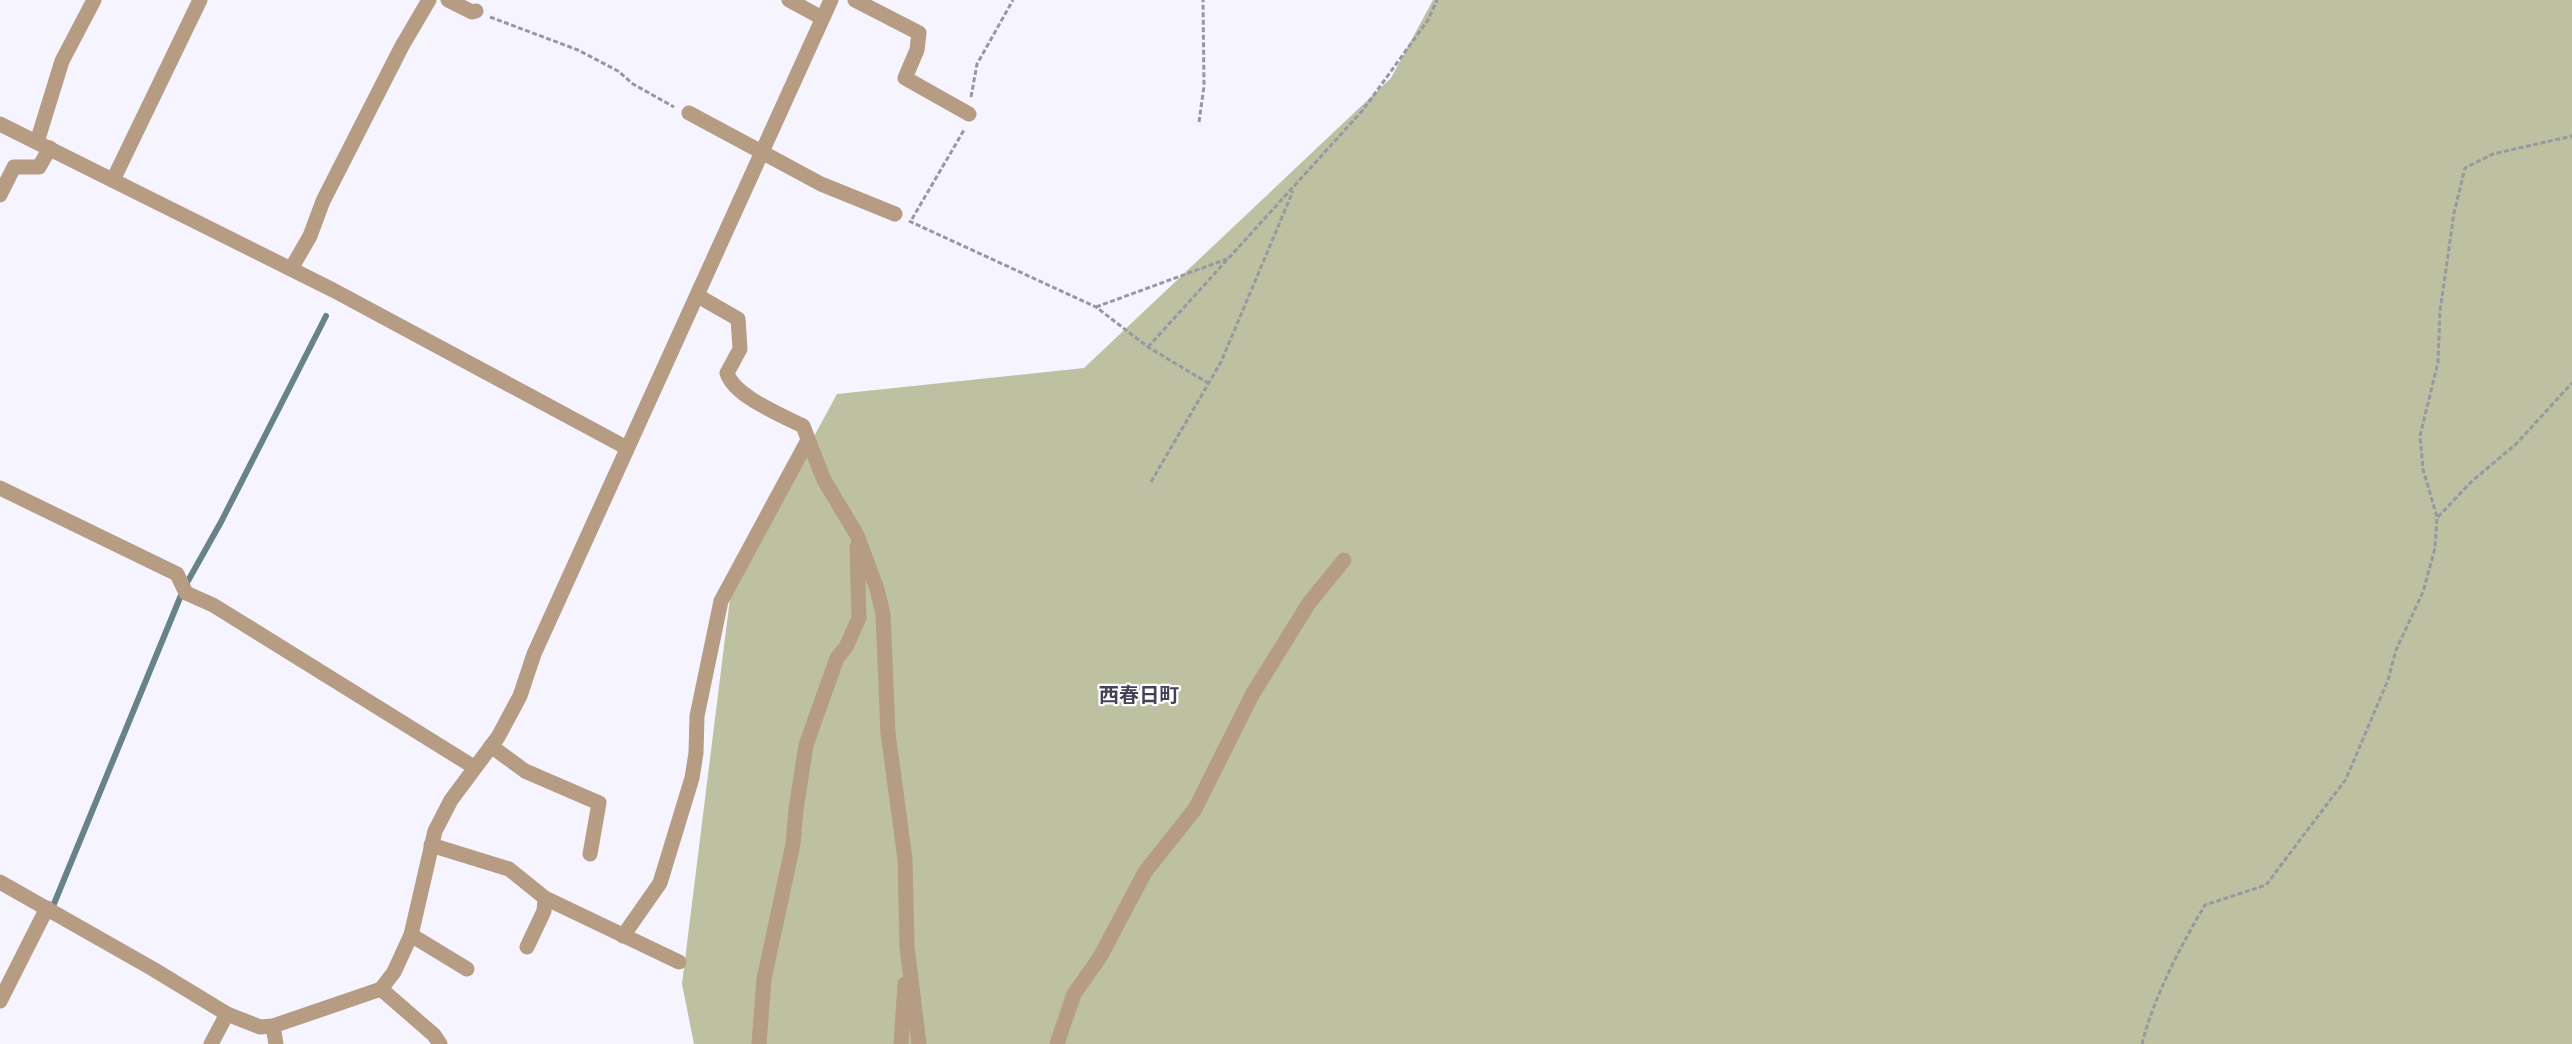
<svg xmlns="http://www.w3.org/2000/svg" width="2572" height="1044" viewBox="0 0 2572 1044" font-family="'IBM Plex Sans','Noto Sans JP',sans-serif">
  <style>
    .forest { fill: #bdc1a1 }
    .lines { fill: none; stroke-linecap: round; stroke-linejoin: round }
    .stream { stroke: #678389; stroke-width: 6 }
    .path { stroke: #9997a1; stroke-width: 3; stroke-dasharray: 5 2.5; stroke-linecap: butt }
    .minor { stroke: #b59c82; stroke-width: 15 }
    .labels { text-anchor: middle; stroke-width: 4.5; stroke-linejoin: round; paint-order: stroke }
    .quarter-label { font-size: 20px; font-weight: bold; fill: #464157; stroke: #fff }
  </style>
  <rect width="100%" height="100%" fill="#f6f4fe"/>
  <!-- forest -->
  <path class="forest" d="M1433,0H2572V1044H694L682,984L731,590L837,394L1084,368L1391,78Z"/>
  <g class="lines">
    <!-- stream -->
    <path class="stream" d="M51,911L184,588L221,522L326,316"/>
    <!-- path -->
    <g class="path">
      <path d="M490,17L578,50L618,71L633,84L674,107"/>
      <path d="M971,97L977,64L1013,0"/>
      <path d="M1199,122L1204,86L1203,0"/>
      <path d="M912,219L964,130"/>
      <path d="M909,221L1096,307L1148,347L1208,383"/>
      <path d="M1096,307L1227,259"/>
      <path d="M1148,347L1363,110L1428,20L1437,0"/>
      <path d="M1151,482L1221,362L1293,191"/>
      <path d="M2438,517L2471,482L2516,444L2572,383"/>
      <path d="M2142,1044C2153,999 2181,945 2205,905L2266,885L2346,779L2388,680L2396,650L2423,592L2435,548L2437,517L2423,469L2420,436L2438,362L2440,311L2454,213L2465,168L2493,154L2572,136"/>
    </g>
    <!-- minor -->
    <g class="minor">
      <path d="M448,0L472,12L476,11"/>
      <path d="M789,0L822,18"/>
      <path d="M855,0L919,33L917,50L905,78L969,114"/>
      <path d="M689,113L821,184L895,214"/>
      <path d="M0,124L333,290L627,448"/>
      <path d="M37,142L62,61L94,0"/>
      <path d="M113,180L200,0"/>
      <path d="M0,195L14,167H39L50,148"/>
      <path d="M291,269L310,236L323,201L402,46L429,0"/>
      <path d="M698,296L738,319L740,349L727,373C734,396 781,415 803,426L824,480L857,535L877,589L883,614L888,733L905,859L907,947L919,1044"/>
      <path d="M0,488L177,574L186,593L213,605L474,767"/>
      <path d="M491,746L525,771L599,803L590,854"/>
      <path d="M431,845L509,869L545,898L544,911L527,947"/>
      <path d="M0,882L153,969L227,1014L260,1027L273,1026L381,989L394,972L411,935L435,831L451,800L498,737L520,696L534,654L831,0"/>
      <path d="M545,898L679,962"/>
      <path d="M411,935L467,969"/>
      <path d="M623,936L660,883L692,778L696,753L697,716L721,601L808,440"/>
      <path d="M381,989L434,1035L440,1044"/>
      <path d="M0,1001L47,908"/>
      <path d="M273,1026L276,1044"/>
      <path d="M211,1044L227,1014"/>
      <path d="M759,1044L764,979L793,844L796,809L806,745L837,658L846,647L859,618L857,547"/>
      <path d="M901,1044L905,984"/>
      <path d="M1057,1044L1074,994L1100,957L1145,872L1195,809L1252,695L1309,603L1344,560"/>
    </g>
  </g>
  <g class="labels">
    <!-- quarter labels -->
    <g class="quarter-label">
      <text x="1139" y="702">西春日町</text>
    </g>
  </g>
</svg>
